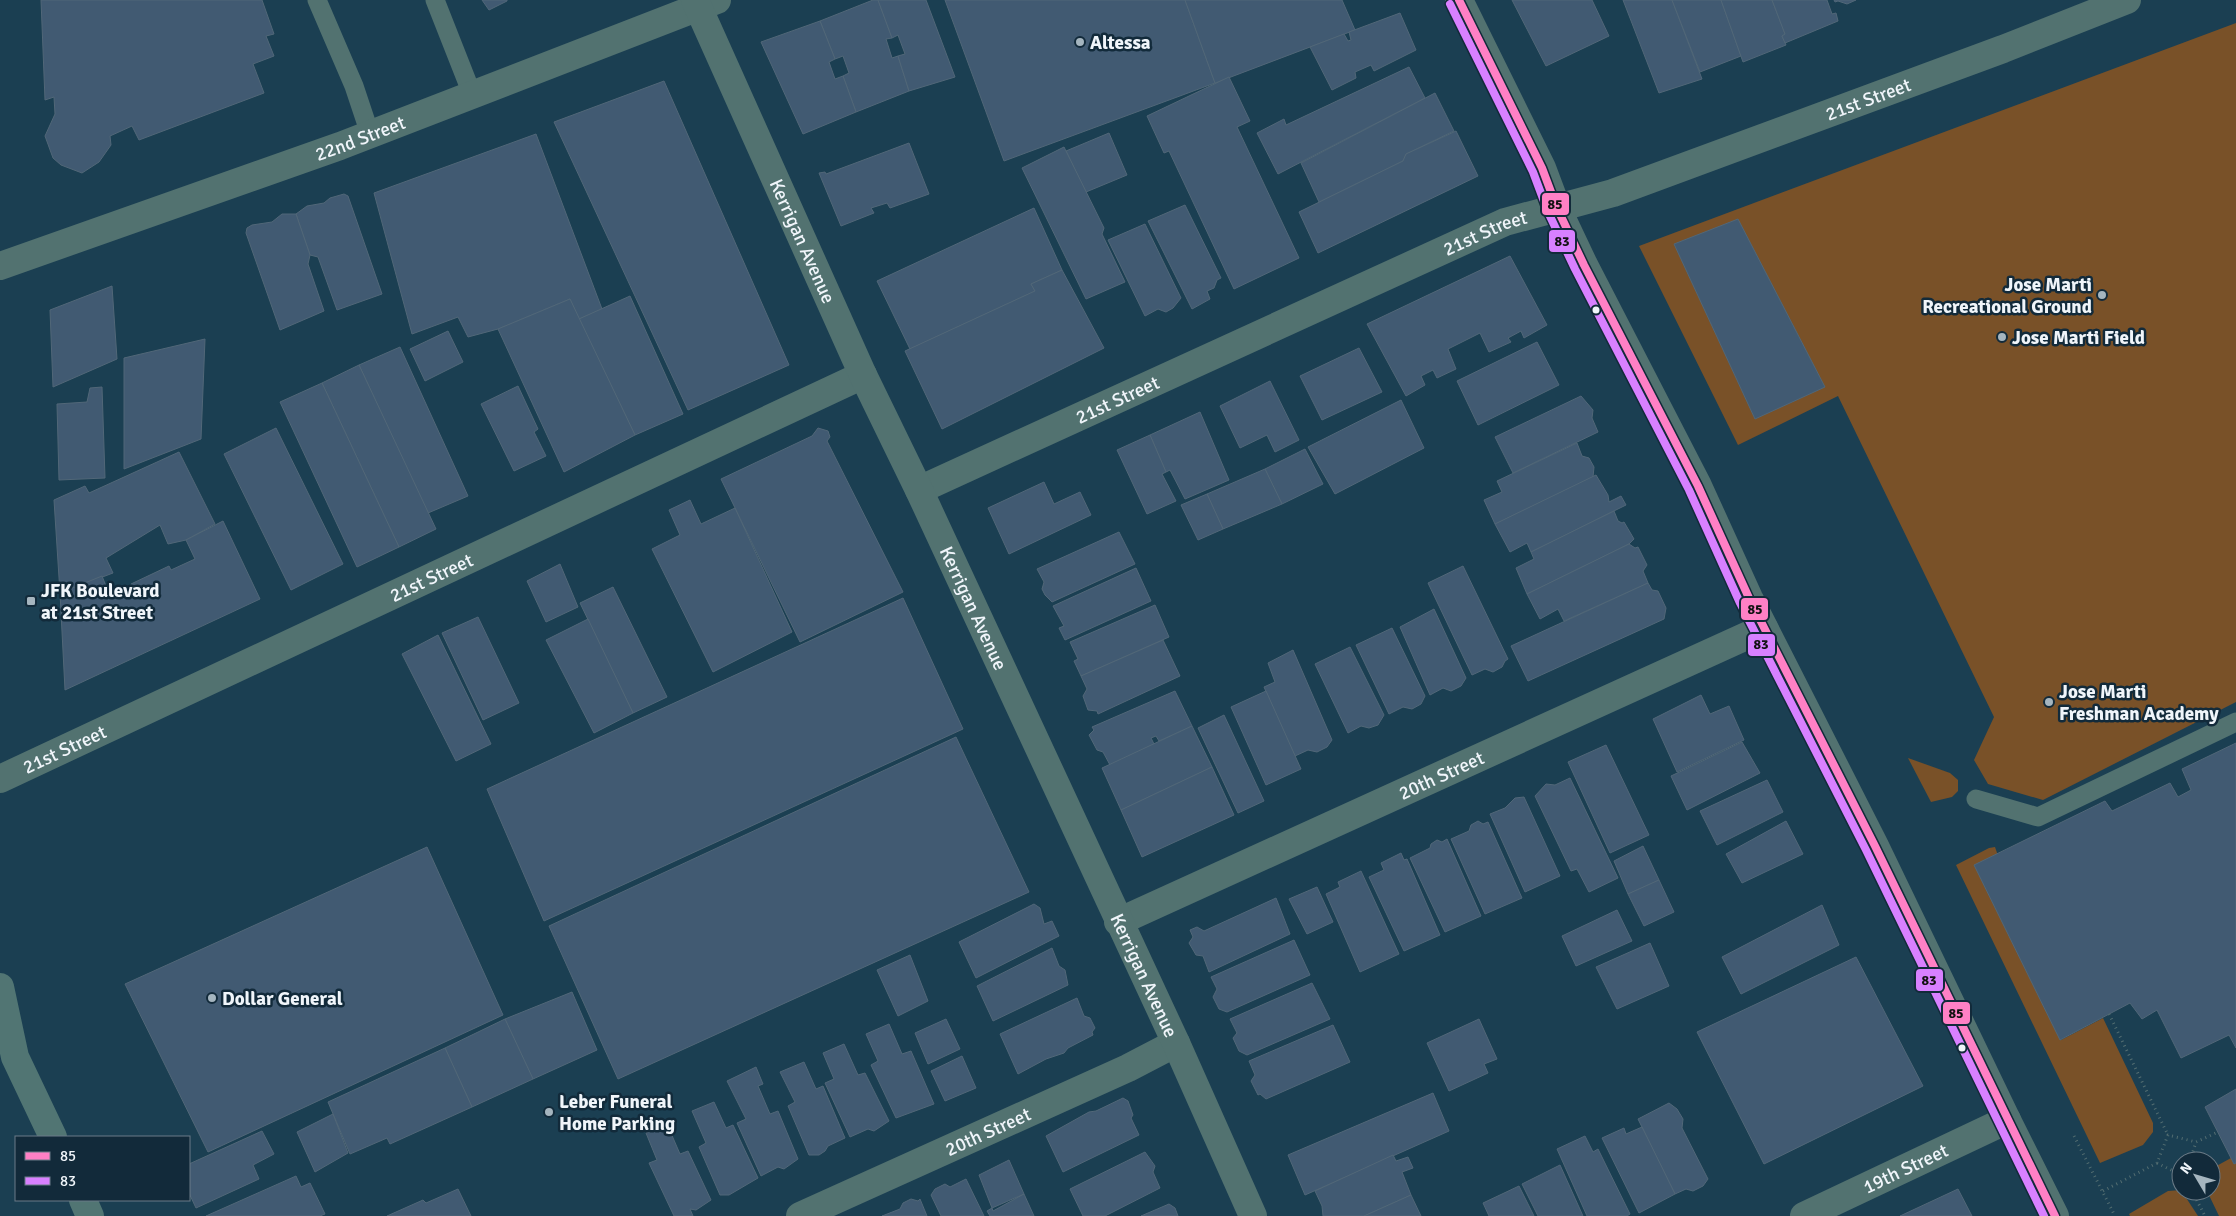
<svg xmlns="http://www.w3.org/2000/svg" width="2236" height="1216" viewBox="0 0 2236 1216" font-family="Signika,sans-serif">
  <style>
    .green { fill: #795128 }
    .building { fill: #415a72; stroke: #516778 }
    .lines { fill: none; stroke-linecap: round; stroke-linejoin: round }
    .path { stroke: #536d71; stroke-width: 3; stroke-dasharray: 1 4; stroke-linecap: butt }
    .service { stroke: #527270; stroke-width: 19 }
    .minor { stroke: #527270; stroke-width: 28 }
    .tertiary { stroke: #527270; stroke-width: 28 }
    .primary { stroke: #517573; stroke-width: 28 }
    .bus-1-casing { stroke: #122a3a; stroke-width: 11 }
    .bus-2-casing { stroke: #122a3a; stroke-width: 11 }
    .bus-1 { stroke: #ff80c5; stroke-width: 8 }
    .bus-2 { stroke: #d880ff; stroke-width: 8 }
    .poi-dot { fill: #a5b5bf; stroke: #122a3a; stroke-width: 2 }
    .bus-dot { fill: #f0f5fa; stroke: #122a3a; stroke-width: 2 }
    .labels { text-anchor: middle; stroke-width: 5; stroke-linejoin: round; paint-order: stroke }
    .poi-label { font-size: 19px; font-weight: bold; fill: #f0f5fa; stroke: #122a3a; text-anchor: start }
    .street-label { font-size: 19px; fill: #f0f5fa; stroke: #122a3a }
    .line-badge { stroke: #122a3a; stroke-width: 2 }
    .pale-badge-label { font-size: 14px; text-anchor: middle; font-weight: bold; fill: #111 }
  </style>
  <rect width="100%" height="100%" fill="#1b3f52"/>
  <!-- green -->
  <g class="green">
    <path d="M2236,23V702L2043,800L1988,784L1974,760L1994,717L1838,396L1738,445L1639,246Z"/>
    <path d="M1908,758L1950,773L1958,780V791L1952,797L1931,802Z"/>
    <path d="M1995,847L2061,1040L2103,1018L2153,1123V1132L2143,1145L2100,1163L1956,865L1989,848Z"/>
    <path d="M2231,1158L2234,1164L2236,1163V1216H2219L2207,1191H2211V1169Z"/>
    <path d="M2181,1190L2198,1216H2130L2129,1214L2168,1191Z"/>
  </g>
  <!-- building -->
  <g class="building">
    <path d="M41,0H262L274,34L266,36L274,56L253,64L264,93L139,140L132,126L110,136L111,145L99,162L82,173L61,165L53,158L45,136L55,114L54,97L45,100Z"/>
    <path d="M482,0H507V1L489,10Z"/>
    <path d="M873,0H878L892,38L886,39L892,58L898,56L909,91L856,112L843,76L849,73L843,56L835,59L820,21Z"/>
    <path d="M878,0H926L955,77L909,91L898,56L905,54L898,35L892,38Z"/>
    <path d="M945,0H1185L1215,83L1004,161Z"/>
    <path d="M1185,0H1342L1355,30L1215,83Z"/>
    <path d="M1512,0H1592L1609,36L1546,66Z"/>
    <path d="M1623,0H1672L1702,79L1659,93Z"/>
    <path d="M1672,0H1721L1741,56L1700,72Z"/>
    <path d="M1721,0H1772L1785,34L1782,36L1786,45L1743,62Z"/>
    <path d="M1772,0H1827L1832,14L1836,13L1838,21L1785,43L1782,36L1785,34Z"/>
    <path d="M1834,0H1856L1847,4L1838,1L1835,2Z"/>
    <path d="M1400,13L1416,50L1374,71L1371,65L1355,72L1356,78L1332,90L1310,47L1344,34L1348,41L1351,40L1349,32Z"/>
    <path d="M820,21L835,59L829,62L835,79L843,76L856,112L803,134L761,42Z"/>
    <path d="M1409,67L1425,98L1278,174L1257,133L1284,119L1286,125Z"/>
    <path d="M1229,77L1250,121L1237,127L1299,258L1234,289L1169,151L1164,153L1147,116Z"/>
    <path d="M664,81L789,365L688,410L554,122Z"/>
    <path d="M1435,93L1454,131L1406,154L1403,161L1319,202L1301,163Z"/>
    <path d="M1456,131L1478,176L1318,253L1299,212L1403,161L1406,154Z"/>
    <path d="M1109,133L1127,175L1086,192L1066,151Z"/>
    <path d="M536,134L602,309L579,319L570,299L498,329L468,337L458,317L412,334L374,193Z"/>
    <path d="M909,143L929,194L890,208L887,203L871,208L874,213L841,226L819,173L825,172L826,174Z"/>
    <path d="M1064,147L1104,228L1102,234L1125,282L1086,299L1022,168Z"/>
    <path d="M344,194L348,196L382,294L337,310L318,257L310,255L296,214L307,206L324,203L330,198Z"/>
    <path d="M1185,205L1221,278L1217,280L1214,288L1207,291L1210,299L1192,309L1148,221Z"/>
    <path d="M1034,208L1062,270L1031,284L1035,291L910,349L877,281Z"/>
    <path d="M282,214H296L310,255L308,264L324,311L280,330L246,233L247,228L252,225L272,222Z"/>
    <path d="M1738,219L1825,387L1755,419L1674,244Z"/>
    <path d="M1145,224L1181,298L1173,308L1166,312L1158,309L1145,316L1108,240Z"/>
    <path d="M1510,256L1547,325L1524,338L1521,331L1508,338L1511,342L1489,352L1480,333L1448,349L1456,369L1437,378L1433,370L1421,376L1425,385L1406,396L1367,324Z"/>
    <path d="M1062,270L1104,348L942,429L905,351L1035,291L1031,284Z"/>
    <path d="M112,286L117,359L53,387L50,310Z"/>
    <path d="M630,296L683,414L635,435L579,319Z"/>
    <path d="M570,299L635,435L564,472L498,329Z"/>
    <path d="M448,331L463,362L425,381L410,349Z"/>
    <path d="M205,339L201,439L124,469V358Z"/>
    <path d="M1537,342L1559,385L1478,425L1457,381Z"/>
    <path d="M400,347L468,496L428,513L359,365Z"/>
    <path d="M1359,348L1382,392L1322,420L1300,376Z"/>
    <path d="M359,365L436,529L399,547L322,383Z"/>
    <path d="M1270,381L1299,440L1275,452L1267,435L1240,448L1220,406Z"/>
    <path d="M322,383L399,547L357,567L280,402Z"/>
    <path d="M518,386L538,429L534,432L546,456L514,471L481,404Z"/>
    <path d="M102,387L105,478L59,480L57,404L87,402L90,388Z"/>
    <path d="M1581,396L1593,410L1592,418L1598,432L1513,473L1495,437Z"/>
    <path d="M1401,400L1424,448L1335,494L1308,447Z"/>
    <path d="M1200,412L1229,480L1185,499L1170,470L1166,472L1150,435Z"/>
    <path d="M276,428L343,564L291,590L224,454Z"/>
    <path d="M818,428L828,431L830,437L827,441L903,592L800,642L721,479L812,436Z"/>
    <path d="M1150,435L1166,472L1162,474L1176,501L1147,514L1117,450Z"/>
    <path d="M1577,443L1582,456L1589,458L1594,467L1593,477L1495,524L1484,500L1502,492L1497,481Z"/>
    <path d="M1305,449L1323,484L1282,504L1265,469Z"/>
    <path d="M179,452L215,524L186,540L168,544L160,525L106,558L113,573L60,593L54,500L85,486L89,493Z"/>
    <path d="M1265,469L1282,504L1223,529L1207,494Z"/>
    <path d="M1596,475L1608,495L1609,502L1621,496L1626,505L1531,552L1527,543L1510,552L1495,524Z"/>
    <path d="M1044,482L1054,504L1080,492L1091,515L1009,554L988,508Z"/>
    <path d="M1207,494L1223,529L1198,540L1181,505Z"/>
    <path d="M690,500L701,524L735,508L792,632L713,672L652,549L680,535L669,510Z"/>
    <path d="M1614,511L1618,521L1622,523L1624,522L1634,539L1629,544L1527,594L1516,568L1534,559L1531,552Z"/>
    <path d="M223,521L260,599L65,690L60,593L102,576L110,596L132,587L131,584L169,566L171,570L195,559L186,540Z"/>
    <path d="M1119,532L1135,564L1052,602L1045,595L1042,589L1044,582L1037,569Z"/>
    <path d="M1629,544L1635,548L1638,547L1647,565L1643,571L1648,583L1564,621L1558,609L1540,619L1527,594Z"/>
    <path d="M560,564L578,607L546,622L527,581Z"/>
    <path d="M1463,566L1508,659L1505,661L1502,667L1493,672L1485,669L1472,675L1428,583Z"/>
    <path d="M1136,568L1151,601L1065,640L1059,628L1064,626L1053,606Z"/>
    <path d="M1648,583L1652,590L1658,591L1666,608L1664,619L1528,681L1511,646Z"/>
    <path d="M613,587L667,697L633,713L580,603Z"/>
    <path d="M903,598L963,729L544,921L487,789Z"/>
    <path d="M1155,605L1169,637L1081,676L1074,661L1078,659L1070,642Z"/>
    <path d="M1434,609L1466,678L1461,686L1451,691L1443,688L1430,695L1400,627Z"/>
    <path d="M478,617L519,703L483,720L442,633Z"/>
    <path d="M588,619L633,713L594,733L546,640Z"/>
    <path d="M1392,628L1425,696L1421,704L1412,709L1403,707L1389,714L1356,645Z"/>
    <path d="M438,635L491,744L456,761L402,654Z"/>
    <path d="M1163,640L1180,676L1098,714L1097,711L1088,710L1083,696L1087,689L1081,676Z"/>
    <path d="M1350,647L1384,715L1378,725L1369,728L1361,726L1348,733L1315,664Z"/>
    <path d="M1293,650L1332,740L1327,747L1317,752L1308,750L1295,756L1264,687L1275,682L1268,663Z"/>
    <path d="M1175,691L1192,726L1159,741L1156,736L1151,738L1154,744L1110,765L1103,752L1097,750L1089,735L1094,730L1092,727Z"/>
    <path d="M1266,691L1301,769L1266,785L1231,707Z"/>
    <path d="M1701,695L1710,714L1729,706L1744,740L1677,772L1653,719Z"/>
    <path d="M1224,715L1264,801L1238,813L1198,728Z"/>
    <path d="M1192,726L1212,767L1121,810L1102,768Z"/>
    <path d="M956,737L1029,892L618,1079L549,926Z"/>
    <path d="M1742,742L1760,773L1687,810L1671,776Z"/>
    <path d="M2236,743V1048L2229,1035L2181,1058L2157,1010L2142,1019L2130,1003L2060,1040L1974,865L2105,801L2112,811L2170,783L2178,797L2191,790L2182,769Z"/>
    <path d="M1606,745L1649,835L1610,853L1568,762Z"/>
    <path d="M1212,767L1234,815L1142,857L1121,810Z"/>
    <path d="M1570,778L1618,878L1589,892L1577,869L1571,871L1535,796L1546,784L1555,785Z"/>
    <path d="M1767,780L1783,812L1717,845L1700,811Z"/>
    <path d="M1524,797L1560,876L1525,892L1490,814L1505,808L1515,798Z"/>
    <path d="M1478,821L1483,824L1488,822L1522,898L1485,914L1451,839L1469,831L1471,825Z"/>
    <path d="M1786,821L1803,854L1742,883L1726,854Z"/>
    <path d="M1447,839L1481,916L1445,932L1410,858L1430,848L1431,844L1437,840L1442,842Z"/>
    <path d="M1643,846L1659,880L1628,894L1614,861Z"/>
    <path d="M427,847L503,1015L208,1152L125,984Z"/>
    <path d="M1401,853L1404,860L1407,859L1440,935L1404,951L1369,877L1384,870L1381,863Z"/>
    <path d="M1361,871L1399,954L1360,972L1326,894L1340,887L1338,882Z"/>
    <path d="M1659,880L1674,912L1644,926L1628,894Z"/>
    <path d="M1317,887L1333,922L1307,934L1289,899Z"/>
    <path d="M1276,898L1290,934L1209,972L1203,956L1196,955L1189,943L1193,937L1190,930L1197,927L1204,931Z"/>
    <path d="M1034,904L1040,908L1044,924L1052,921L1059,936L976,978L959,942Z"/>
    <path d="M1822,905L1839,945L1741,994L1722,957Z"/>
    <path d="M1617,910L1632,941L1576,966L1562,936Z"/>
    <path d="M1294,940L1310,975L1227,1012L1219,1009L1213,997L1217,989L1211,977Z"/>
    <path d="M1650,943L1669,986L1617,1009L1596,967Z"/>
    <path d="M1052,948L1059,966L1065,970L1068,985L993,1021L977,986Z"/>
    <path d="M910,955L928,1001L898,1016L877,970Z"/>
    <path d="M1856,957L1923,1086L1764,1164L1697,1032Z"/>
    <path d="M1312,983L1330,1019L1247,1055L1239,1051L1233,1038L1237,1033L1230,1019Z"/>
    <path d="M572,992L597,1050L533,1079L505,1019Z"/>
    <path d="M1077,998L1084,1016L1090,1018L1095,1028L1092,1032L1093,1035L1068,1048L1064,1053L1046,1059L1018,1074L1000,1034Z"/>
    <path d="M505,1019L533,1079L472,1107L445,1048Z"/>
    <path d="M946,1019L960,1049L928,1064L915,1033Z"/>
    <path d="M1479,1019L1497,1059L1484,1064L1488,1073L1449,1091L1427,1043Z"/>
    <path d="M889,1024L902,1054L911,1051L934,1104L896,1118L871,1065L878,1061L866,1034Z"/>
    <path d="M1333,1025L1350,1062L1266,1099L1260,1094L1258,1095L1251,1081L1255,1075L1249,1061Z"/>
    <path d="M844,1044L858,1075L865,1073L889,1121L874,1131L868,1129L850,1137L825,1083L834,1079L823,1053Z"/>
    <path d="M445,1048L472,1107L390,1144L387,1138L350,1154L328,1102Z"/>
    <path d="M962,1056L976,1088L945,1101L931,1071Z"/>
    <path d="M804,1062L816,1089L823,1086L845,1138L828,1146L825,1151L819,1155H809L788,1106L795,1102L780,1072Z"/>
    <path d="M756,1067L763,1084L758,1086L770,1114L778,1111L798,1159L784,1169L778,1167L761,1176L737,1123L746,1119L727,1081Z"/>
    <path d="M2236,1089V1163L2234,1164L2205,1107Z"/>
    <path d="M1433,1093L1449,1131L1305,1195L1288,1155Z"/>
    <path d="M1123,1098L1128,1101L1133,1115L1131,1118L1139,1135L1063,1172L1046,1136L1089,1112L1096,1111Z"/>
    <path d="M714,1102L726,1128L733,1125L758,1178L729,1195H720L699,1147L706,1143L692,1111Z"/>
    <path d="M1669,1103L1677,1109L1683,1119L1682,1128L1708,1179L1703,1186L1693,1191L1686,1189L1675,1194L1638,1119Z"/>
    <path d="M333,1114L348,1153L315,1172L297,1132Z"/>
    <path d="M667,1124L680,1154L688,1151L711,1200L696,1210L690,1209L693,1216H674L649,1163L657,1160L646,1133Z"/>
    <path d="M1642,1127L1675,1194L1639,1213L1602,1138L1624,1128L1626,1134Z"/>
    <path d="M262,1131L274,1154L253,1165L259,1179L196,1208L189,1193V1164Z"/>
    <path d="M1585,1136L1593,1152L1598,1149L1630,1214L1627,1216H1587L1557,1149Z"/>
    <path d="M1145,1152L1155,1166L1153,1172L1160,1188L1105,1216H1083L1070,1189Z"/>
    <path d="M1393,1155L1396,1161L1408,1157L1413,1168L1402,1172L1411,1195L1364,1216H1323L1322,1206L1315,1191Z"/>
    <path d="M1009,1160L1024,1194L992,1208L979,1175Z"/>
    <path d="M1560,1165L1583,1216H1538L1522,1184Z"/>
    <path d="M296,1176L301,1187L310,1183L325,1214L320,1216H206Z"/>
    <path d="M966,1179L984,1216H941L931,1195L935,1189L945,1184L950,1187Z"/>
    <path d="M1519,1186L1534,1216H1489L1483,1203Z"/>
    <path d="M458,1189L471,1216H387L423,1200L426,1203Z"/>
    <path d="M1958,1189L1972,1216H1900Z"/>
    <path d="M1024,1194L1034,1216H990L987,1211L992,1208L993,1211Z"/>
    <path d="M1411,1195L1421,1216H1364Z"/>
    <path d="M911,1199L918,1201L920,1199L927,1216H882L900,1209L903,1203Z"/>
    <path d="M1169,1204L1175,1208L1178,1216H1141Z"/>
  </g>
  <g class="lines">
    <!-- path -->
    <g class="path">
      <path d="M2109,1014L2168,1135"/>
      <path d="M2074,1136L2115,1216"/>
      <path d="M2190,1161L2196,1142"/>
      <path d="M2157,1163L2181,1175"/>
      <path d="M2103,1191L2157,1163L2168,1135L2196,1142L2218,1132"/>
      <path d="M2192,1191L2205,1216"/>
    </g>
    <!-- service -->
    <g class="service">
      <path d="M317,0L354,86L370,134"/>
      <path d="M435,0L472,94"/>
      <path d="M1976,799L2038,817L2236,722"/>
    </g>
    <!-- minor -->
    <g class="minor">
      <path id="s1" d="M0,266L340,146L717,0"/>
      <path id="s2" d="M919,490L1505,222L1613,193L2003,49L2127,0"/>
      <path id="s3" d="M0,779L863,375"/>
      <path id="s4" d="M1118,922L1764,628"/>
      <path id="s5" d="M800,1216L1128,1068L1176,1043"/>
      <path id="s6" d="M1804,1216L2007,1120"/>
    </g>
    <!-- tertiary -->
    <g class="tertiary">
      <path id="s7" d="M695,0L863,375L919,490L1176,1043L1253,1216"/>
      <path d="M1459,0L1542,168L1557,208L1584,265L1698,486L1749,598L1875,846L2007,1120L2055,1216"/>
    </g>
    <!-- primary -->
    <g class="primary">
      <path d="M0,987L15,1057L53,1137"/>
      <path d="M83,1200L90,1216"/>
    </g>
    <!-- bus-1 casing -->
    <g class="bus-1-casing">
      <path id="bus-1" d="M1459,0L1542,168L1557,208L1584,265L1698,486L1749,598L1875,846L2055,1216"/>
    </g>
    <!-- bus-2 casing -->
    <g class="bus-2-casing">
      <path id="bus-2" d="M1450,4L1533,172L1548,212L1575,269L1689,490L1740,603L1866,850L2044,1216"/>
    </g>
    <!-- bus-1 -->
    <use href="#bus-1" class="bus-1"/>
    <!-- bus-2 -->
    <use href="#bus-2" class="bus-2"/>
  </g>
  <!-- markers -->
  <g class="poi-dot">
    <circle cx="1080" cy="42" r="5"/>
    <circle cx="2102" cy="295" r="5"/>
    <circle cx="2002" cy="337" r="5"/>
    <rect x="26" y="596" width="10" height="10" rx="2.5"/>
    <circle cx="2049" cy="702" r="5"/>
    <circle cx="212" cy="998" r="5"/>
    <circle cx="549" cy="1112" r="5"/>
  </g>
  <g class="bus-dot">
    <circle cx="1596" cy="310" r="4.5"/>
    <circle cx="1962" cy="1048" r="4.5"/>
  </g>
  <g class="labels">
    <!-- poi labels -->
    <g class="poi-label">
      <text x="1090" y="49">Altessa</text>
      <text x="2092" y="291" text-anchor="end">Jose Marti<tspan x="2092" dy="22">Recreational Ground</tspan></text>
      <text x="2012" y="344">Jose Marti Field</text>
      <text x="41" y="597">JFK Boulevard<tspan x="41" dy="22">at 21st Street</tspan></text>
      <text x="2059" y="698">Jose Marti<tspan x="2059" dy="22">Freshman Academy</tspan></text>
      <text x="222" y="1005">Dollar General</text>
      <text x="559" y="1108">Leber Funeral<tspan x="559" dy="22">Home Parking</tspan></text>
    </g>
    <!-- street labels -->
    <g class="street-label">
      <text dy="7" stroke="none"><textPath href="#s2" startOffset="1028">21st Street</textPath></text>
      <text dy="7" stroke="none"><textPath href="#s1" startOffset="382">22nd Street</textPath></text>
      <text dy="7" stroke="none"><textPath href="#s2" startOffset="622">21st Street</textPath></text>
      <text dy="7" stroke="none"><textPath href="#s7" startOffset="264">Kerrigan Avenue</textPath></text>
      <text dy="7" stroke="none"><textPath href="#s2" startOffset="218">21st Street</textPath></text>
      <text dy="7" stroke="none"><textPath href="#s3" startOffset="476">21st Street</textPath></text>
      <text dy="7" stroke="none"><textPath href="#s7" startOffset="669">Kerrigan Avenue</textPath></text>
      <text dy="7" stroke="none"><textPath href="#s3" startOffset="71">21st Street</textPath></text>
      <text dy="7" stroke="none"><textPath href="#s4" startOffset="355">20th Street</textPath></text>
      <text dy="7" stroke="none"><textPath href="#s7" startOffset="1074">Kerrigan Avenue</textPath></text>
      <text dy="7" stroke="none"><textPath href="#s5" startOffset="206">20th Street</textPath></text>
      <text dy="7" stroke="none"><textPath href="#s6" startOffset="112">19th Street</textPath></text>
    </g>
  </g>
  <g class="line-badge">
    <rect x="1541" y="192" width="29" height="24" rx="5" fill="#ff80c5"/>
    <rect x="1548" y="229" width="28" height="24" rx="5" fill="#d880ff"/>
    <rect x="1740" y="597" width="29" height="24" rx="5" fill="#ff80c5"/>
    <rect x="1747" y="633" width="29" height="24" rx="5" fill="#d880ff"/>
    <rect x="1915" y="968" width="29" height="24" rx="5" fill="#d880ff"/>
    <rect x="1942" y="1001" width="29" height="24" rx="5" fill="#ff80c5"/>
  </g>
  <g class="pale-badge-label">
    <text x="1555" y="209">85</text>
    <text x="1562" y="246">83</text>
    <text x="1755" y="614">85</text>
    <text x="1761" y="649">83</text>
    <text x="1929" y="985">83</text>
    <text x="1956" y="1018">85</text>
  </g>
  <!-- legend -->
  <rect x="15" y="1136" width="175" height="65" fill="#122a3a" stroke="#6b7b87"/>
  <rect x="25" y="1152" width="25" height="8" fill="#ff80c5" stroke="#6b7b87"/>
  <text x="60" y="1161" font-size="15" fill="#f0f5fa">85</text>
  <rect x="25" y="1177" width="25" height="8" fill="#d880ff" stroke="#6b7b87"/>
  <text x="60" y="1186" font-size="15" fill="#f0f5fa">83</text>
  <!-- north arrow -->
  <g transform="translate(2196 1176) rotate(308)"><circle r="24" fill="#122a3a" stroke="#6b7b87"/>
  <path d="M0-4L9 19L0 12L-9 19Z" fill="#a5b5bf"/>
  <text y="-8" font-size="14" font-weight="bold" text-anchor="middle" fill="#f0f5fa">N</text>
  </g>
</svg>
